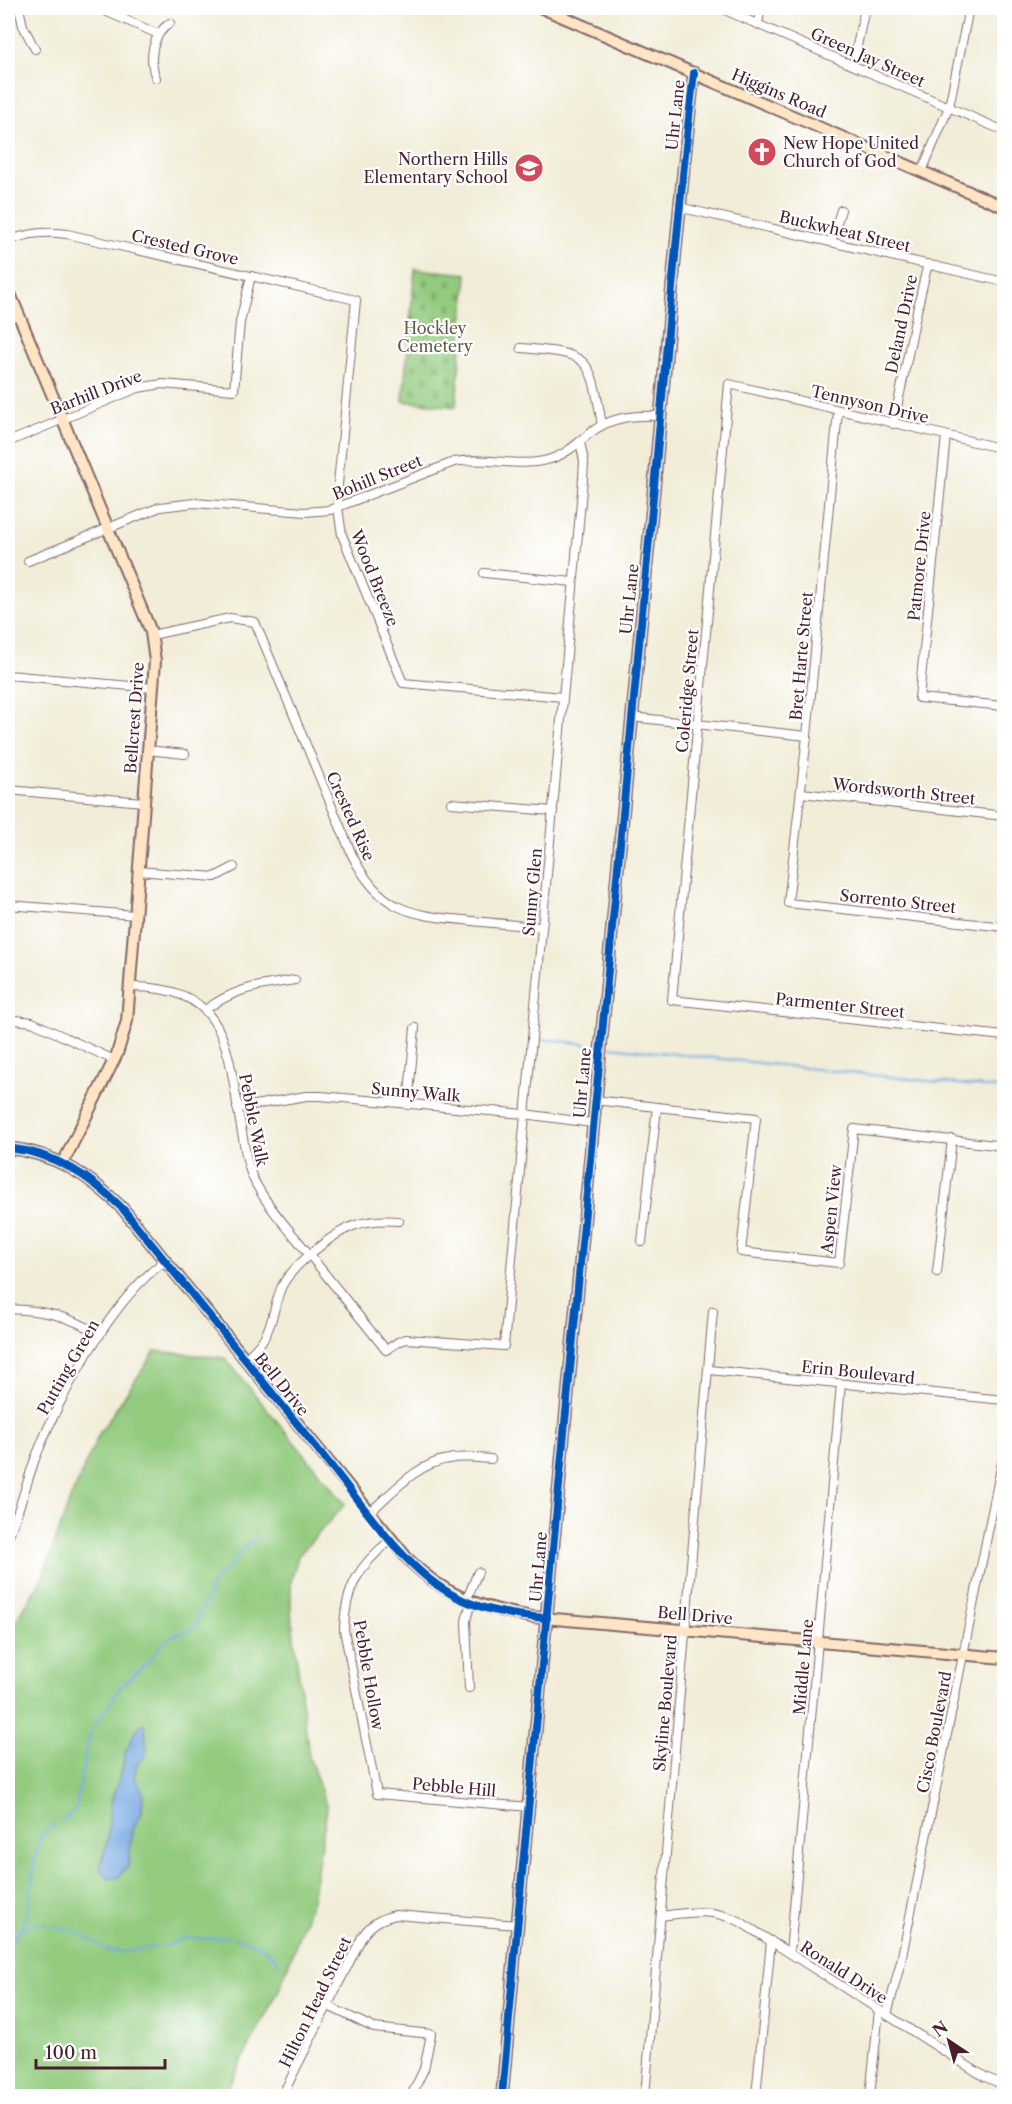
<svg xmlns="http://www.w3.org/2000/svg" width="1012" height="2104" viewBox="0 0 1012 2104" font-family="'Libre Caslon Text',serif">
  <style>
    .green { fill: #92cb7e; stroke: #6e7554; stroke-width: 1.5 }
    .cemetery { fill: url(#cemetery-stones); stroke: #6e7554; stroke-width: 1.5 }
    .water { fill: #77a9e2; stroke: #606486; stroke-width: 1.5 }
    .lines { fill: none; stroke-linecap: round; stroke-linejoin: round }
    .stream { stroke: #77a9e2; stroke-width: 2 }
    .street-casing { stroke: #846768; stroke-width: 10 }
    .secondary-casing { stroke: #846768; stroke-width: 14 }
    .street { stroke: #fff; stroke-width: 8 }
    .secondary { stroke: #fde5c5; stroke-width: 10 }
    .cycleway-casing { stroke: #fff; stroke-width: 11 }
    .cycleway { stroke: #0057b8; stroke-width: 8 }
    .labels { text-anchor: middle; stroke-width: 4.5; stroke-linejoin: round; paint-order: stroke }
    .street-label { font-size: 16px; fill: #4a1f2b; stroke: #fff }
    .poi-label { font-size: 16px; fill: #4a1f2b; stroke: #fff; text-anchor: start }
    .park-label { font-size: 16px; fill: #635b48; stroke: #fff }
  </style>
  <defs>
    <pattern id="cemetery-stones" width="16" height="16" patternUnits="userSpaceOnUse" patternTransform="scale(1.5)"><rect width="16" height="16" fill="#92cb7e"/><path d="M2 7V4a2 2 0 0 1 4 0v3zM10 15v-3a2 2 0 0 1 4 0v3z" fill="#7fae6d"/></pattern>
  </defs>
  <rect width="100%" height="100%" fill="#fff"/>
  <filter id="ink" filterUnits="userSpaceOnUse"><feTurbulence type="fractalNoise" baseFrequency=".0167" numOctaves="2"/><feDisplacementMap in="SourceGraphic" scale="12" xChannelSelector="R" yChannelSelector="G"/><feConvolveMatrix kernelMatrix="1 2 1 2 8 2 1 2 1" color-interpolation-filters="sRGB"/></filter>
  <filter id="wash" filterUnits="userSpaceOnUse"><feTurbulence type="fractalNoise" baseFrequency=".008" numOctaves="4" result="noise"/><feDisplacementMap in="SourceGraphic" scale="24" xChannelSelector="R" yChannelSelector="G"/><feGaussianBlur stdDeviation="1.35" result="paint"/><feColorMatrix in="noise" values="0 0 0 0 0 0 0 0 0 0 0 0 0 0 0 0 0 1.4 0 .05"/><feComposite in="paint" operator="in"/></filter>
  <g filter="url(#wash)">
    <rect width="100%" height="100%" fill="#f1edd8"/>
    <!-- green -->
    <path class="green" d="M155,1351L225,1358L345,1504L298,1556L291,1581V1612L309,1757L327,1808L312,1900L279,1990L223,2096H8V1634L43,1577L69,1502L99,1434Z"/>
    <!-- cemetery -->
    <path class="cemetery" d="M415,269L467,274L456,407L403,401Z"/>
    <!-- water -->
    <path class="water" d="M142,1724H144L145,1728L147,1752L145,1757L137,1764L134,1777L143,1793L142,1812L132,1831L128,1867L118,1877L109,1879L102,1873L100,1868L108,1838L109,1817L112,1799L122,1770L125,1753L135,1732Z"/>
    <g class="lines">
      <!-- stream -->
      <g class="stream">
        <path d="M540,1039L587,1044"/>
        <path d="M610,1047L1004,1089"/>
        <path d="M62,1821L74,1811L77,1806V1794L82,1781L80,1776L85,1764L84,1758L92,1730L120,1688L148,1662L163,1643L174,1635L191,1630L195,1625L215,1579L229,1567L241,1550L255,1538"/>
        <path d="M51,1926L73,1930L107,1950L121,1952L155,1947"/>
        <path d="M22,1928L36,1924L46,1925"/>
        <path d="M235,1938C252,1941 270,1948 278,1963"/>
        <path d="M8,1944C30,1929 31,1884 35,1859C37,1852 37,1842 41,1836C45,1830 51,1827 56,1824"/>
        <path d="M161,1947L167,1946L188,1937L202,1939L229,1937"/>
      </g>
    </g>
  </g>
  <g filter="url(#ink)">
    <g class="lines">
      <!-- street casing -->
      <g class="street-casing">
        <g id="street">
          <path d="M19,8L23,26L35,49"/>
          <path d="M98,8L158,34"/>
          <path d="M720,8L1004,131"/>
          <path d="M758,23L761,8"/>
          <path d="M853,65L865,8"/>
          <path d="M156,78C148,59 152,35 170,23"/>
          <path d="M922,171L949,107L969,8"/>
          <path d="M678,207L1004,282"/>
          <path d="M8,241C28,233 45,231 67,234L356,300L338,484V508L342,535L403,683L563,697"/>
          <path d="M831,242L841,210"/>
          <path d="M8,319L18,315"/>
          <path d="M521,348C592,354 590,356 602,425"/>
          <path d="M838,411L807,736L788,903L1004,927"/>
          <path d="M893,424C906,371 914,317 928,264"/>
          <path d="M946,436L919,698L1004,706"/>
          <path d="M8,442L138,388L162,384L234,390L240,322L251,276"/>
          <path d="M1004,449L729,384L672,1000L1004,1036"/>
          <path d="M28,561L160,507L195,503L305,512L330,510L454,462C485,456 516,468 547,460C564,456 577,444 590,433C612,416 635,415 661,416"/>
          <path d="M484,573L573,582"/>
          <path d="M152,635L230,618L255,622L352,855C379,909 407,915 464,920C490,923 516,925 542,927"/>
          <path d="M8,675L153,688"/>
          <path d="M631,717L807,736"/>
          <path d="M147,750L185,754"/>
          <path d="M8,790L143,802"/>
          <path d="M801,793L1004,816"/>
          <path d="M451,803L553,811"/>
          <path d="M138,871L215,877L234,867"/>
          <path d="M8,905L135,915"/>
          <path d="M130,987C235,986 227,1058 243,1138C246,1155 248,1171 257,1186C271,1211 291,1232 309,1254C335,1286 360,1318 386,1350L398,1342L406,1339L504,1346L583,479L584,461L580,442"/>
          <path d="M205,1010C237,987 258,986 295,980"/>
          <path d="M8,1019L32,1022L114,1060"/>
          <path d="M594,1100L756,1118L741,1252L839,1263L854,1129L1004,1146"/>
          <path d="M408,1105L415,1028"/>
          <path d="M237,1108L306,1096H321L524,1114L592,1123"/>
          <path d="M642,1242L657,1107"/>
          <path d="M937,1272L952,1139"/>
          <path d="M8,1309C43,1310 71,1316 100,1335"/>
          <path d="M245,1359C252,1352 262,1344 266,1334C274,1319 275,1301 282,1286C292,1266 332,1234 353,1226C368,1220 383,1220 399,1221"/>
          <path d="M709,1370L1004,1400"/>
          <path d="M369,1513C392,1493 417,1463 449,1459C463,1456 477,1458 491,1459"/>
          <path d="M8,1537C19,1512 26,1485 35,1459C58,1399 112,1298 165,1261"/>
          <path d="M391,1540C359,1565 345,1588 344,1630L377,1794L529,1807"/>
          <path d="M466,1601L478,1572"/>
          <path d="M469,1688L466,1621L471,1602"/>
          <path d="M661,1916C692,1912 710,1908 739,1921L985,2077L1004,2085"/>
          <path d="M790,1953L841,1384"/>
          <path d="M328,2006L374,2028L431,2034L424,2069L411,2096"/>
          <path d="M887,2015L901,1961L1004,1453"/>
          <path d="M282,2096L362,1937C370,1924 381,1918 396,1915L518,1925"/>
          <path d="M645,2096L713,1311"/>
          <path d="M756,2096L771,1941"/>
          <path d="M870,2096L879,2010"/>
        </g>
      </g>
      <!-- secondary casing -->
      <g class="secondary-casing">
        <g id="secondary">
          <path d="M542,8L1004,207"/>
          <path d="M8,289L147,622L151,632L155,661L127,1021L117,1054L63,1163"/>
          <path d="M8,1148C55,1153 90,1176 123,1209L406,1557C443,1596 480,1608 532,1617L1004,1658"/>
          <path d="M502,2096C548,1584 595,1072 647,561C663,398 675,235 694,73"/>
        </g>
      </g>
      <!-- street -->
      <use href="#street" class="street"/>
      <!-- secondary -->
      <use href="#secondary" class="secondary"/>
      <!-- cycleway casing -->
      <g class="cycleway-casing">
        <g id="cycleway">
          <path d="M8,1148C55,1153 90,1176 123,1209C190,1292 257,1375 324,1457C358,1499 398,1560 443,1589C473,1609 512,1616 547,1618"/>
          <path d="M502,2096C548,1584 595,1072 647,561C663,398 675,235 694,73"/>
        </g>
      </g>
      <!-- cycleway -->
      <use href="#cycleway" class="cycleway"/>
    </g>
  </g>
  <!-- icons -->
  <defs>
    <g id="church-disc" transform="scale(1.5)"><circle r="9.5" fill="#d1495b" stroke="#fff"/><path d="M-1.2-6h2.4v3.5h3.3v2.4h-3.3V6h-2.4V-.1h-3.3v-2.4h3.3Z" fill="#fff"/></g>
    <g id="school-disc" transform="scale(1.5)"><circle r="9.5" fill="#d1495b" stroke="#fff"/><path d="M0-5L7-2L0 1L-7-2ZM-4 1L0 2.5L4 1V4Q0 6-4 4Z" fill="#fff"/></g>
  </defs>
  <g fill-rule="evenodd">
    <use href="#church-disc" x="762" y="152"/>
    <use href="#school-disc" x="529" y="168"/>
  </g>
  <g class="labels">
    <!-- street labels -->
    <g class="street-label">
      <text transform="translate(868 57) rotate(24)" y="6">Green Jay Street</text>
      <text transform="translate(779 93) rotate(23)" y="6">Higgins Road</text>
      <text transform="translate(675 115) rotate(-84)" y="6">Uhr Lane</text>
      <text transform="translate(845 231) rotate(13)" y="6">Buckwheat Street</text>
      <text transform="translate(185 247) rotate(13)" y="6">Crested Grove</text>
      <text transform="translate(901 324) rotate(-78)" y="6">Deland Drive</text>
      <text transform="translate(96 392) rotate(-21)" y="6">Barhill Drive</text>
      <text transform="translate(870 404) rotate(13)" y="6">Tennyson Drive</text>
      <text transform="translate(377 477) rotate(-22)" y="6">Bohill Street</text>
      <text transform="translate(919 566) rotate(-84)" y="6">Patmore Drive</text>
      <text transform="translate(375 578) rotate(68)" y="6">Wood Breeze</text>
      <text transform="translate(629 599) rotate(-84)" y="6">Uhr Lane</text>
      <text transform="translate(801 656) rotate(-85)" y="6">Bret Harte Street</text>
      <text transform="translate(687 691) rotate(-85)" y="6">Coleridge Street</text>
      <text transform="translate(134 718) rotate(-86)" y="6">Bellcrest Drive</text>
      <text transform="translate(904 791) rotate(6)" y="6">Wordsworth Street</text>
      <text transform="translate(351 816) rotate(66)" y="6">Crested Rise</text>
      <text transform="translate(532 892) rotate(-85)" y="6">Sunny Glen</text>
      <text transform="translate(898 901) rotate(6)" y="6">Sorrento Street</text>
      <text transform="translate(840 1005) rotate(6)" y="6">Parmenter Street</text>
      <text transform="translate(582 1083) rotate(-85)" y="6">Uhr Lane</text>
      <text transform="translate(416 1092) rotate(5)" y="6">Sunny Walk</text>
      <text transform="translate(254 1120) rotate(79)" y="6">Pebble Walk</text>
      <text transform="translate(831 1209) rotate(-84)" y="6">Aspen View</text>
      <text transform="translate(68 1367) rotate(-60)" y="6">Putting Green</text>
      <text transform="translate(858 1372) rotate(6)" y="6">Erin Boulevard</text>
      <text transform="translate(282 1384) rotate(51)" y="6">Bell Drive</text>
      <text transform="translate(538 1567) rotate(-85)" y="6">Uhr Lane</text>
      <text transform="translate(695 1615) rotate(5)" y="6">Bell Drive</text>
      <text transform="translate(803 1667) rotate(-85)" y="6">Middle Lane</text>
      <text transform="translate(369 1675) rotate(80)" y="6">Pebble Hollow</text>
      <text transform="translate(665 1703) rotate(-85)" y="6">Skyline Boulevard</text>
      <text transform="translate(934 1732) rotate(-79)" y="6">Cisco Boulevard</text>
      <text transform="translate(454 1787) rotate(5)" y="6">Pebble Hill</text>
      <text transform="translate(844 1972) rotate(33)" y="6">Ronald Drive</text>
      <text transform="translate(315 2002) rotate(-64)" y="6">Hilton Head Street</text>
    </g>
    <!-- poi labels -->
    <g class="poi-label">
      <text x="783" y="149">New Hope United<tspan x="783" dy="18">Church of God</tspan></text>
      <text x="508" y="165" text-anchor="end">Northern Hills<tspan x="508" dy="18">Elementary School</tspan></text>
    </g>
    <!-- park labels -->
    <g class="park-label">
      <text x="435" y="334">Hockley<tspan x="435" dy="18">Cemetery</tspan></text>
    </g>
  </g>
  <!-- margin -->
  <rect width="1012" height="2104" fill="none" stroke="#fff" stroke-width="30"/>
  <!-- north arrow -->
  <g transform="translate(949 2041) rotate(324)" stroke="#ffffff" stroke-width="4.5" paint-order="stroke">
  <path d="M0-4.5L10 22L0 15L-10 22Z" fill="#4a1f2b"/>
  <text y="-9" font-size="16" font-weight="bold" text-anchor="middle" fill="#4a1f2b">N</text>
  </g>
  <!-- scale -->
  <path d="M36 2059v9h129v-9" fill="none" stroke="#4a1f2b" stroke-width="3"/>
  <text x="45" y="2059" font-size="18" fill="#4a1f2b" stroke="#ffffff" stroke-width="4.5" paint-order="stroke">100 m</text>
</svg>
